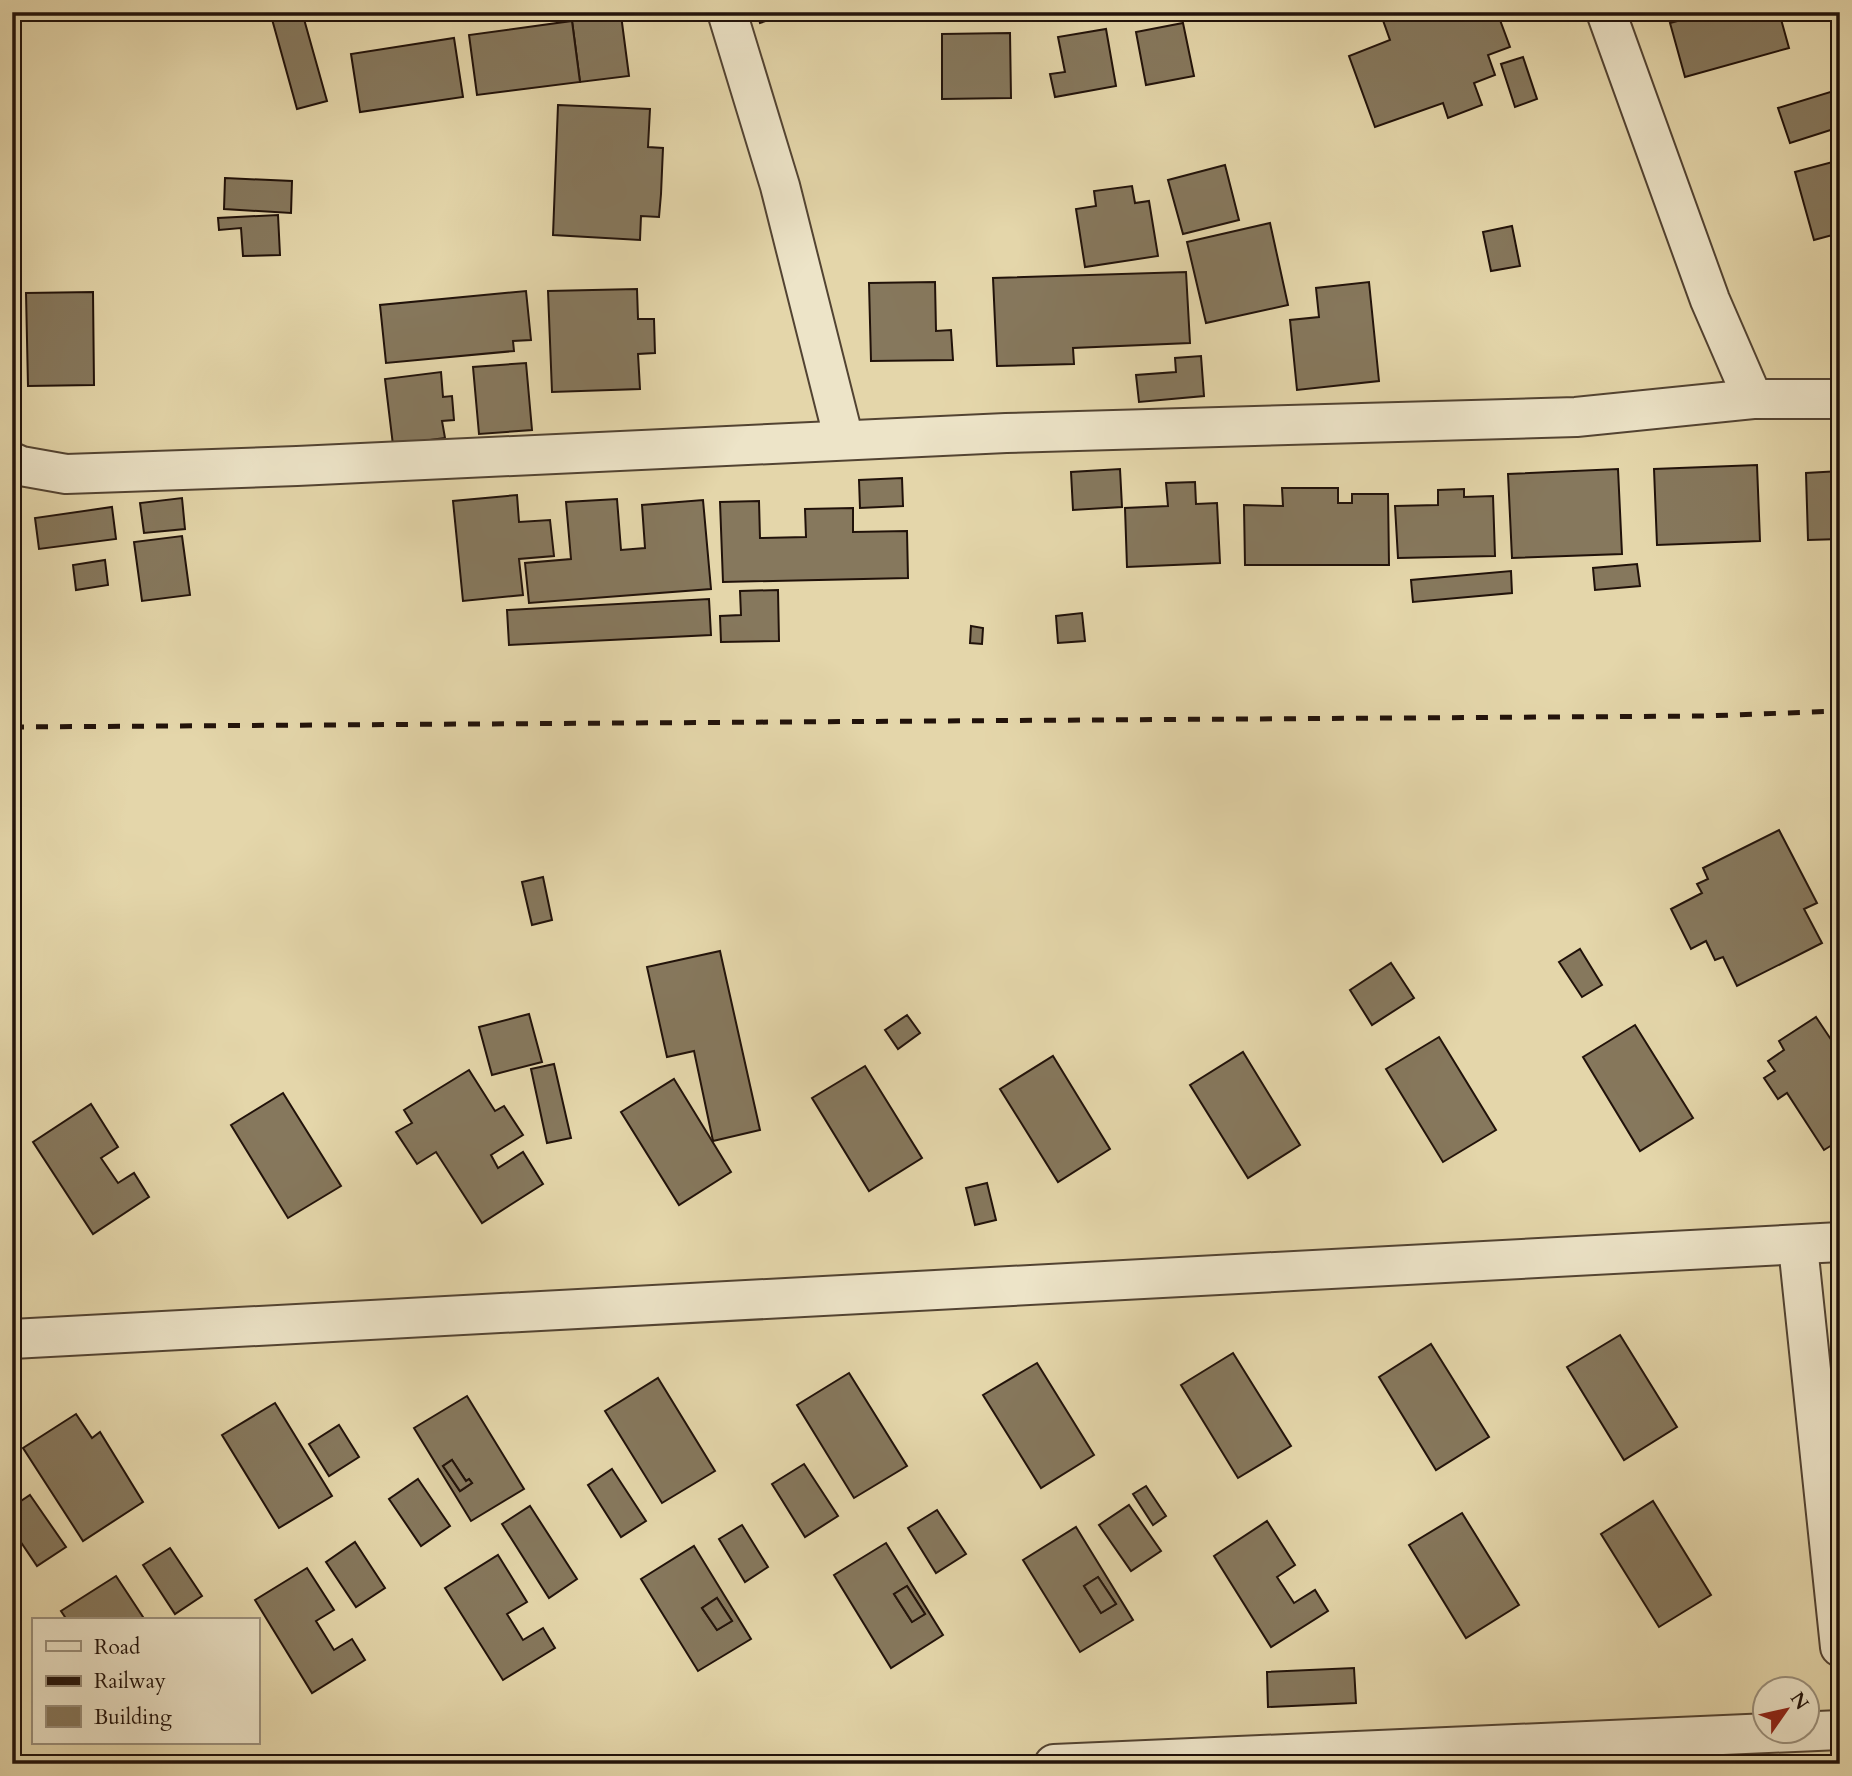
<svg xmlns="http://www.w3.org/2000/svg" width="1852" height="1776" viewBox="0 0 1852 1776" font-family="Cardo,serif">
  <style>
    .building { fill: #86785d; stroke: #21120a; stroke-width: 2; fill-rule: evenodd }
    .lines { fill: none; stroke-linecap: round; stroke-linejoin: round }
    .minor-casing { stroke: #524332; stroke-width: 42 }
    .minor { stroke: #ede4c8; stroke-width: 38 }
    .rail { stroke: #21120a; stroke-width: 5; stroke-dasharray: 12 12; stroke-linecap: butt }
  </style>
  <rect width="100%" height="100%" fill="#e4d6aa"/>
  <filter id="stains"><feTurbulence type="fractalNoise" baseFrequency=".00286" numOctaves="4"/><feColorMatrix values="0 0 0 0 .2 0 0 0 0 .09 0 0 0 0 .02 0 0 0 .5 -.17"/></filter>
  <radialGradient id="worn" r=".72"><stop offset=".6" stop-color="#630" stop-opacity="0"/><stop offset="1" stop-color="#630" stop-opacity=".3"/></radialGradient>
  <!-- building -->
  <g class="building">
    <path d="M270,12H302L327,101L297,109Z"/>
    <path d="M757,12H792L760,23Z"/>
    <path d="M1142,12H1179L1144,20Z"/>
    <path d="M1380,12H1497L1510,47L1488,55L1495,75L1474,83L1482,105L1448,118L1443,103L1375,127L1349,56L1390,40Z"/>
    <path d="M1711,12H1779L1789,48L1685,77L1670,23Z"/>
    <path d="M621,15L629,76L580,82L572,21Z"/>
    <path d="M572,21L580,82L477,95L469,35Z"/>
    <path d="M1183,23L1194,76L1146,85L1136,32Z"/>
    <path d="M1106,29L1116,86L1055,97L1050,74L1065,72L1058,37Z"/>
    <path d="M1010,33L1011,98L942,99V34Z"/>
    <path d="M454,38L463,97L360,112L351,54Z"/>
    <path d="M1523,57L1537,99L1515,107L1501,64Z"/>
    <path d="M1840,89V127L1790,143L1778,108Z"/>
    <path d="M558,105L650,109L648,147L663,148L661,194L659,217L641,216L640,240L553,235Z"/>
    <path d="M1840,160V233L1814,240L1795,172Z"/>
    <path d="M1225,165L1239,220L1183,234L1168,180Z"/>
    <path d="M225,178L292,181L291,213L224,209Z"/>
    <path d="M1132,186L1135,203L1149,201L1158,256L1085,267L1076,209L1096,206L1094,191Z"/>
    <path d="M278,215L280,255L243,256L241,228L219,230L218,218Z"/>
    <path d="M1270,223L1288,305L1206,323L1187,242Z"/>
    <path d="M1512,226L1520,266L1491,271L1483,232Z"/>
    <path d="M1186,272L1190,343L1073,348L1074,364L997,366L993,278Z"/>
    <path d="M935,282L936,331L951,330L953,360L871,361L869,283Z"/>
    <path d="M1369,282L1379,381L1297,390L1290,320L1319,317L1316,288Z"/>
    <path d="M637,289L638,319H654L655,353L638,354L640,389L552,392L548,291Z"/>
    <path d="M526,291L531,340L513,341L514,351L386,363L380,305Z"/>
    <path d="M93,292L94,385L28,386L26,293Z"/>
    <path d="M1201,356L1204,396L1139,402L1136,375L1176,372L1175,358Z"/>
    <path d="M526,363L532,430L479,434L473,367Z"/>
    <path d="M441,372L443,397L452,396L454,420L442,421L445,438L393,445L385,379Z"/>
    <path d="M1757,465L1760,541L1657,545L1654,469Z"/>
    <path d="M1120,469L1122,507L1073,510L1071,472Z"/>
    <path d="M1618,469L1622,554L1512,558L1508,474Z"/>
    <path d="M1840,471V539L1808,540L1806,473Z"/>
    <path d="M902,478L903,506L860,508L859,480Z"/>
    <path d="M1195,482L1196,504L1217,503L1220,563L1127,567L1125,508L1168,506L1166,483Z"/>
    <path d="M1282,488H1338V503H1352V494H1388L1389,565H1245L1244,505L1283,506Z"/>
    <path d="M1464,489V497L1493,496L1495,556L1398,558L1395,506L1438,505V490Z"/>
    <path d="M517,495L519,522L550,520L554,556L519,559L523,595L463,601L453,501Z"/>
    <path d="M182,498L185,529L144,533L140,503Z"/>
    <path d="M617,499L621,550L645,548L642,505L703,500L711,589L529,603L525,563L571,559L566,502Z"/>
    <path d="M759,501L760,538L806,537L805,509L853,508V532L907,531L908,578L723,582L720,502Z"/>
    <path d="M112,507L116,539L39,549L35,518Z"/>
    <path d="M182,536L190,595L142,601L134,542Z"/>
    <path d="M105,560L108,585L76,590L73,565Z"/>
    <path d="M1637,564L1640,586L1595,590L1593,568Z"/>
    <path d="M1511,571L1512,593L1413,602L1411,580Z"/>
    <path d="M778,590L779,641L721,642L720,616L741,615L740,591Z"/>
    <path d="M709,599L711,635L509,645L507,610Z"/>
    <path d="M1082,613L1085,641L1058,643L1056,616Z"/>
    <path d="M971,626L983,628L982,644L970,643Z"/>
    <path d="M1779,830L1817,903L1804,909L1822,943L1737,986L1723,957L1715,960L1706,941L1691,949L1671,909L1702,893L1697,884L1708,879L1703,868Z"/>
    <path d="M543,877L552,920L532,925L522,882Z"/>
    <path d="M1580,949L1602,985L1582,997L1559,962Z"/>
    <path d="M720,951L760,1130L713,1141L694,1051L667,1057L647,967Z"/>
    <path d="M1391,963L1414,998L1372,1025L1350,990Z"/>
    <path d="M529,1014L542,1062L492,1075L479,1027Z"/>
    <path d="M907,1015L920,1033L898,1049L885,1030Z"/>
    <path d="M1816,1017L1840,1053V1140L1824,1150L1787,1093L1778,1099L1764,1078L1775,1071L1768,1061L1784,1050L1779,1041Z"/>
    <path d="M1635,1025L1693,1118L1640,1151L1583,1057Z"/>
    <path d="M1439,1037L1496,1130L1443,1162L1386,1069Z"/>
    <path d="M1243,1052L1300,1145L1248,1178L1190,1085Z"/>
    <path d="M1053,1056L1110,1149L1058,1182L1000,1089Z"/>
    <path d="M554,1064L571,1138L547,1143L531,1069Z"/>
    <path d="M865,1066L922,1158L869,1191L812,1098Z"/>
    <path d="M469,1070L495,1111L504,1106L523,1135L491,1155L498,1168L523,1152L543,1184L482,1223L436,1152L417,1164L396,1132L412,1123L404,1110Z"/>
    <path d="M674,1079L731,1172L679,1205L621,1112Z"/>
    <path d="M283,1093L341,1186L288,1218L231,1125Z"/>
    <path d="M91,1104L118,1147L101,1158L118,1183L134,1173L149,1197L93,1234L33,1142Z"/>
    <path d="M987,1183L996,1220L975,1225L966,1188Z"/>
    <path d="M1620,1335L1677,1427L1624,1460L1567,1367Z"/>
    <path d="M1431,1344L1489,1437L1436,1470L1379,1377Z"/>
    <path d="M1233,1353L1291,1446L1238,1478L1181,1385Z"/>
    <path d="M1037,1363L1094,1455L1041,1488L983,1395Z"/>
    <path d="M849,1373L907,1466L854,1498L797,1405Z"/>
    <path d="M658,1378L715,1471L662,1503L605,1411Z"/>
    <path d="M467,1396L524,1489L471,1521L414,1428ZM452,1460L466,1481L469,1479L472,1483L460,1491L443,1466Z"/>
    <path d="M275,1403L332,1496L279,1528L222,1435Z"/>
    <path d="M76,1414L92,1438L100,1432L143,1502L83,1541L23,1448Z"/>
    <path d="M339,1425L359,1457L329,1476L309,1444Z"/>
    <path d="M452,1460L466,1481L469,1479L472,1483L460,1491L443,1466Z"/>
    <path d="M804,1464L838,1516L805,1537L772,1484Z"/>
    <path d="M612,1469L646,1521L621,1537L588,1485Z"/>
    <path d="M418,1479L450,1526L421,1546L389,1499Z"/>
    <path d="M1146,1486L1166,1516L1153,1525L1133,1494Z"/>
    <path d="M30,1495L66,1547L37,1566L12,1529V1507Z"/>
    <path d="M1653,1501L1711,1595L1659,1627L1601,1534Z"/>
    <path d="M1129,1505L1161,1551L1131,1571L1099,1525Z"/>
    <path d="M530,1506L577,1579L549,1598L502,1524Z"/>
    <path d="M937,1510L966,1554L936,1573L908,1528Z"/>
    <path d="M1462,1513L1519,1605L1466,1638L1409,1545Z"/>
    <path d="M1267,1521L1295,1565L1277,1577L1294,1603L1315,1590L1328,1611L1271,1647L1214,1556Z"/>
    <path d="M742,1525L768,1567L745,1582L719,1539Z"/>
    <path d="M1076,1527L1133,1620L1080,1652L1023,1560ZM1098,1577L1116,1604L1101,1613L1084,1586Z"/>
    <path d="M355,1542L385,1588L356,1607L326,1562Z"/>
    <path d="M886,1543L943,1635L891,1668L834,1575ZM907,1586L925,1614L912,1622L894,1594Z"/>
    <path d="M694,1546L751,1639L698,1671L641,1579ZM717,1598L732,1621L717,1630L702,1608Z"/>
    <path d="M170,1548L202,1596L175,1614L143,1565Z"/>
    <path d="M498,1555L527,1602L507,1614L523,1640L543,1628L555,1648L503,1680L445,1588Z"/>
    <path d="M307,1568L334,1610L316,1621L334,1650L352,1639L365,1660L312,1693L255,1600Z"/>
    <path d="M116,1576L145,1620H67L61,1611Z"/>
    <path d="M1098,1577L1116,1604L1101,1613L1084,1586Z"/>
    <path d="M907,1586L925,1614L912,1622L894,1594Z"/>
    <path d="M717,1598L732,1621L717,1630L702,1608Z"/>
    <path d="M1354,1668L1356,1703L1268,1707L1267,1672Z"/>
  </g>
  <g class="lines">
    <!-- minor casing -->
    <g class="minor-casing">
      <g id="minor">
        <path d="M727,12L780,186L844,440"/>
        <path d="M1606,12L1710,300L1753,399H1840"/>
        <path d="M12,462L21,466L66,474L297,466L1006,433L1576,417L1753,399"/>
        <path d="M1798,1246L1840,1647"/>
        <path d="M12,1339L1840,1242"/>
        <path d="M1054,1764L1840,1730"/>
      </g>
    </g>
    <!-- minor -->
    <use href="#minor" class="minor"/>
    <!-- rail -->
    <path class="rail" d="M12,727L1705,716L1840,711"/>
  </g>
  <!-- margin -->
  <rect width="1852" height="1776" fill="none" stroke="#e4d6aa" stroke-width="42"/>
  <rect x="14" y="14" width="1824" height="1748" fill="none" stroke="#21120a" stroke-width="3.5"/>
  <rect x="21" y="21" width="1810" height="1734" fill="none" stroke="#21120a" stroke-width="2"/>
  <!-- legend -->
  <rect x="32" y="1618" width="228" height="126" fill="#ede4c8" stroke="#9b907c" stroke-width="2"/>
  <rect x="46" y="1641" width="35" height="10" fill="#ede4c8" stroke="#9b907c" stroke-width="2"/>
  <text x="94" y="1654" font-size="21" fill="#21120a">Road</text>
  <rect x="46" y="1676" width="35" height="10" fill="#21120a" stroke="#9b907c" stroke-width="2"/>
  <text x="94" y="1688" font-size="21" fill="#21120a">Railway</text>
  <rect x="46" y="1706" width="35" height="21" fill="#86785d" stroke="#9b907c" stroke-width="2"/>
  <text x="94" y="1724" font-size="21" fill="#21120a">Building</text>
  <!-- north arrow -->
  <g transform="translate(1786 1710) rotate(56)"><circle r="33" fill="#ede4c8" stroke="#9b907c" stroke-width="2"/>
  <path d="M0-5L12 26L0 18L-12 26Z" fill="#8f2418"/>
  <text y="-10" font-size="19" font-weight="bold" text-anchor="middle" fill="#21120a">N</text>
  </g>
  <rect width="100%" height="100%" filter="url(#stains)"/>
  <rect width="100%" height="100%" fill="url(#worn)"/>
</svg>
